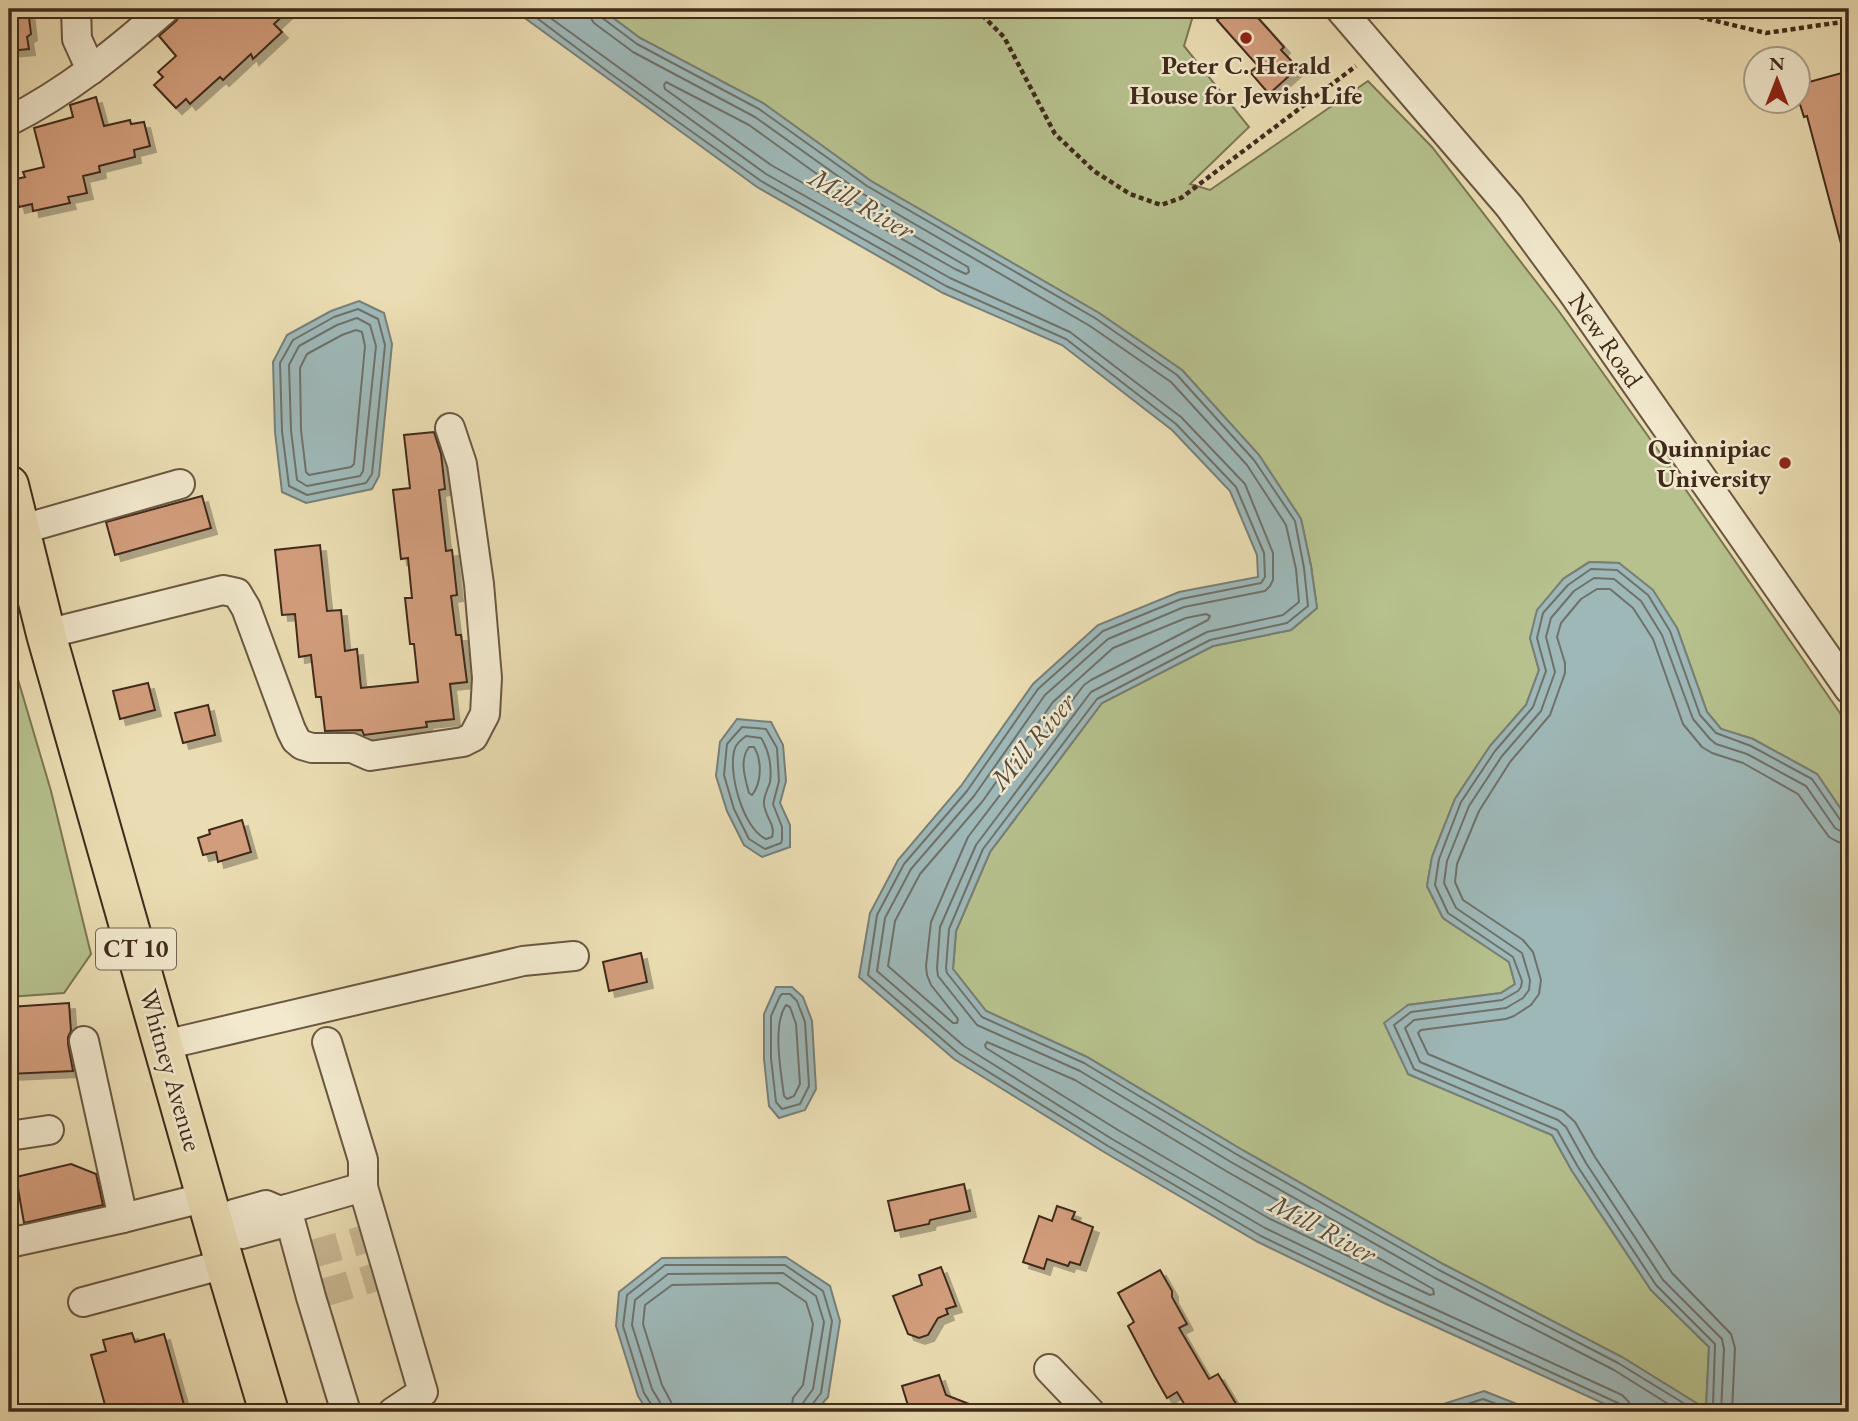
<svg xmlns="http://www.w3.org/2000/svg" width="1858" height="1421" viewBox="0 0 1858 1421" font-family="'EB Garamond',serif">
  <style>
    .green { fill: #b6c18d; stroke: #7b7654; stroke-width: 2 }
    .water { fill: #9eb8b8; stroke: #787f79; stroke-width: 2 }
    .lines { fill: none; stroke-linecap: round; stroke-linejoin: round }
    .shore { stroke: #6f716a; stroke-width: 2 }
    .building { fill: #d29d7b; stroke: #402a1b; stroke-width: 2; filter: url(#shadow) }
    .minor-tunnel { stroke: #c9b995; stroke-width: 28; stroke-dasharray: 28 14; stroke-linecap: butt }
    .minor-casing { stroke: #6b5741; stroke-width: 32 }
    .highway-casing { stroke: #402a1b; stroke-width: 42 }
    .path { stroke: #402a1b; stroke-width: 4.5; stroke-dasharray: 5 3.5; stroke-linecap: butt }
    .minor { stroke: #f2e9ce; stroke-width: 28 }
    .highway { stroke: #ebddb3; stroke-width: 38 }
    .poi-dot { fill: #8f2418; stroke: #f2e9ce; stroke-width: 2.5 }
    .labels { text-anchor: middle; stroke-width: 5; stroke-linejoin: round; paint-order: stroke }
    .shield { fill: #f2e9ce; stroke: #756351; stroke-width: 2 }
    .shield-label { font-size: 24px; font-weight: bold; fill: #402a1b }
    .poi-label { font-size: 26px; font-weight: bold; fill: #402a1b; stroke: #f2e9ce }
    .street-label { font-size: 26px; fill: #402a1b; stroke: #f2e9ce }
    .water-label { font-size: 28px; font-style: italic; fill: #584e42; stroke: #f2e9ce }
  </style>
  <defs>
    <filter id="shadow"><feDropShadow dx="6" dy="6" stdDeviation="0" flood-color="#0004"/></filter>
  </defs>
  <rect width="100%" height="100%" fill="#ebddb3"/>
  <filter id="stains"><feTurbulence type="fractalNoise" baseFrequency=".00286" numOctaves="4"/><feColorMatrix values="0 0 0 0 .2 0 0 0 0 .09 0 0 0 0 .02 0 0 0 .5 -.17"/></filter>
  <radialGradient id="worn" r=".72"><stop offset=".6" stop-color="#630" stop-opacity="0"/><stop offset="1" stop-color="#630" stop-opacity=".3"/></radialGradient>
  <!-- green -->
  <g class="green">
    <path d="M601,9H1195L1184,46L1249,127L1190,184L1210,190L1368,81L1432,147L1558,310L1668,464L1849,726V821L1817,774L1753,739L1721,729L1707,712L1677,628L1619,563L1589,562L1563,579L1530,638L1539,670L1526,705L1490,746L1455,799L1432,857L1427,886L1443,918L1509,962L1515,984L1501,993L1408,1005V1074L1552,1135L1572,1171L1651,1290L1709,1347L1706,1409L1622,1357L1443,1264L1239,1148L1087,1057L986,1011L953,969L956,931L990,852L1102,703L1213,646L1291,630L1317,608L1311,566L1301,519L1259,455L1182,370L1099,313L871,181L763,103L640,38Z"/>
    <path d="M9,649L51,791L91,954L64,993L9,997Z"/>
  </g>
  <!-- water -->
  <g class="water">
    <path d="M516,9H601L640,38L763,103L871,181L1099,313L1182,370L1259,455L1301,519L1311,566L1317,608L1291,630L1213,646L1102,703L990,852L956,931L953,969L986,1011L1087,1057L1239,1148L1443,1264L1622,1357L1706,1409L1709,1347L1651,1290L1572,1171L1552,1135L1408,1074L1384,1023L1408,1005L1501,993L1515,984L1509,962L1443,918L1427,886L1432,857L1455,799L1490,746L1526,705L1539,670L1530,638L1537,610L1563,579L1590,562L1619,563L1653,590L1677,628L1707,712L1721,729L1753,739L1817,774L1849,821V1412H1622L1384,1303L1258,1242L1104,1152L954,1059L859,977L870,913L898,860L961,786L1033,684L1098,625L1179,592L1258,577L1257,555L1230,491L1172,430L1062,345L943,293L757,187L522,16Z"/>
    <path d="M359,301L384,313L392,344L379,476L372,489L306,503L282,492L275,432L273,362L287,335L331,311Z"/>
    <path d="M737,719L771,722L783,745L786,781L780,803L790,825V847L762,857L744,845L727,811L716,776L720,742Z"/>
    <path d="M776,987H792L803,997L812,1021L816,1089L805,1110L779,1118L769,1106L764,1059V1014Z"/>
    <path d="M786,1257L830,1286L840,1321L828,1397L815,1412H648L638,1396L616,1326L619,1292L662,1258Z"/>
    <path d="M1484,1391L1537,1412H1434L1440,1405Z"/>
  </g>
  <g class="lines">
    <!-- shore -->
    <g class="shore">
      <path d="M525,9L611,74L761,181L946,286L1066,339L1176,424L1236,487L1264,553L1265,577L1261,583L1181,599L1103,631L1038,689L967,791L904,864L877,915L868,975L958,1053L1108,1146L1261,1236L1387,1297L1618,1403L1622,1406V1412"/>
      <path d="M538,9L766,174L950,278L1070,332L1181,417L1245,484L1273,553V580L1270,586L1265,591L1184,607L1108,639L1045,695L974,796L911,869L885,918L877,971L964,1046L1112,1139L1265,1228L1391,1289L1622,1395L1629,1402L1631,1412"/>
      <path d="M589,9L590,17L594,23L633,52L755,117L863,194L1090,326L1171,382L1247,465L1286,525L1296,569L1299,602L1283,615L1207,632L1091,692L976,845L940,927L937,968L938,976L977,1025L1080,1071L1231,1162L1435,1278L1614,1370L1681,1412"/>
      <path d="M598,9L601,17L637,44L759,109L867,186L1095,318L1177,375L1254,460L1295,521L1304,568L1308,606L1287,623L1210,640L1097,699L983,849L949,929L946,968L947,973L982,1017L1084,1063L1236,1154L1439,1270L1618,1363L1698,1412"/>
      <path d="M666,82L749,125L857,203L968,267L969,272L966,274L955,269L771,165L665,89L664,85Z"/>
      <path d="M358,309L378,319L385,345L372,474L366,483L307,495L289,486L282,431L280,363L293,340L334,317Z"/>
      <path d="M357,318L370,325L376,346L363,471L360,476L307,486L297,480L291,430L289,365L299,346L337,325Z"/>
      <path d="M356,330L362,332L365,346L354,464L351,467L309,475L306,472L301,430L300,368L307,354L342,335Z"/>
      <path d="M1206,614L1210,616L1208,620L1091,680L1084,685L968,837L931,922L926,966L927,975L931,985L958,1019L957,1023H953L888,966L895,921L920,874L982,802L1053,702L1113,648L1186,618Z"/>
      <path d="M742,727L766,729L777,748L779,781L773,804L782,827V840L781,843L765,849L749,839L734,809L724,775L727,744Z"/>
      <path d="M746,736L761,738C769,750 772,767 770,782C768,789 763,797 764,804C765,817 776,825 772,837L766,839C743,829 727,771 735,748C737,743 742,739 746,736Z"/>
      <path d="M749,747H754C762,760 762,783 752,795L749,793C745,778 739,760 749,747Z"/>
      <path d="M782,994H790L797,1001L805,1022L809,1086L800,1104L782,1109L776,1102L771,1058V1016L780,996Z"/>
      <path d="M786,1005L790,1007L796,1024L800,1084L794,1096L787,1099L784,1096C781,1072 772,1025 786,1005Z"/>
      <path d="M987,1042L1075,1080L1226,1171L1433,1289L1434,1294L1430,1295L1270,1219L1118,1130L986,1048L985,1045Z"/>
      <path d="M653,1412V1407L644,1393L623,1326L627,1295L665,1265H785L823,1291L832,1321L821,1393L811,1406L810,1412"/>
      <path d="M662,1412L661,1404L652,1389L632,1325L635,1300L668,1274L783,1273L816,1296L824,1322L813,1389L803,1403L801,1412"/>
      <path d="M673,1412L671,1402L662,1385L643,1324L645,1305L672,1285L778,1283L806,1302L813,1324L803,1385L793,1398L791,1412"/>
      <path d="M1443,1412L1483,1399L1518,1412"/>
      <path d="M1711,1412L1713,1406L1715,1344L1656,1285L1578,1167L1557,1130L1414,1069L1394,1025L1411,1012L1502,1000L1518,991L1521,987L1522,981L1513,957L1448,913L1435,885L1439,859L1461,802L1495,751L1533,707L1546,671L1537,638L1543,613L1568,585L1591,569L1617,570L1648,595L1670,631L1700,715L1716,733L1751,746L1812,779L1841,821L1845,824H1849"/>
      <path d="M1721,1412L1724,1349L1722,1339L1663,1280L1586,1163L1566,1127L1558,1120L1420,1062L1405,1028L1414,1020L1506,1008L1523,998L1529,990L1530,980L1522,953L1456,908L1444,883L1447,861L1469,806L1502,756L1541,711L1555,672L1546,637L1551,618L1574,591L1594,578L1614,579L1641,601L1662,635L1693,719L1710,739L1716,744L1747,754L1806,786L1835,828L1842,832L1849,833"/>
      <path d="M1732,1412L1735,1348L1731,1334L1672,1273L1595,1157L1575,1122L1563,1111L1428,1054L1418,1033L1421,1030L1506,1019L1514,1016L1531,1005L1539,994L1541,980L1533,952L1523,940L1463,900L1455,882L1457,864L1479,811L1510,762L1550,715L1565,673V663L1557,637L1561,623L1581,599L1597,589H1610L1633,608L1653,639L1683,724L1702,747L1712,753L1743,763L1798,794L1829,837L1838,842L1849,844"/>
    </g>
  </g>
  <!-- building -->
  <g class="building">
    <path d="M9,9H28L31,34L27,37L29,49L9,51Z"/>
    <path d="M181,9H290L274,24L282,32L253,59L251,54L223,80L220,77L190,104L186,99L176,108L154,85L163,77L158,72L176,56L159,36L176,21L180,15Z"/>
    <path d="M1230,9H1250L1284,47L1281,50L1298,68L1269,94L1250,72L1258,66L1217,20Z"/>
    <path d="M1849,71V250L1843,251L1807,116L1804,117L1798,98V85Z"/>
    <path d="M96,97L104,126L130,120L131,124L144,122L150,146L134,150L135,157L99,166L100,172L83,176L87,193L68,197L70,203L33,211L32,204L19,207L12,180L25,177L23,172L44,167L34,128L73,117L70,105Z"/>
    <path d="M434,432L441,454L445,489L439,490L446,551L452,550L457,595L451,596L456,635H461L467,682L450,684L454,719L426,722L427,727L364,735L362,730L325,731L321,697H316L311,655L299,657L295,614L282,615L275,550L320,545L327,611L341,610L345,651L357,649L361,688L418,682L414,644H410L405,598H412L408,558L401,559L393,490L410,488L404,435Z"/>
    <path d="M202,496L211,528L115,555L106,522Z"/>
    <path d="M148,683L155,710L120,719L113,691Z"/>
    <path d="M208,705L215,735L183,743L175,713Z"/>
    <path d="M242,820L251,852L218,862L216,852L203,855L198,838L210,834L209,830Z"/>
    <path d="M641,953L647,982L609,991L603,962Z"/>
    <path d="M69,1003L71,1031L68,1037V1044L73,1071L9,1074V1007Z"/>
    <path d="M71,1164L96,1174L103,1205L24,1223L16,1177Z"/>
    <path d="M964,1184L970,1211L930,1220L929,1224L895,1231L888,1201Z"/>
    <path d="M1057,1206L1075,1212L1072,1219L1093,1227L1080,1265L1070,1262L1068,1266L1047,1259L1044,1269L1023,1262L1039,1216L1052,1221Z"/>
    <path d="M941,1267L956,1306L946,1309L948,1314L938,1318L928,1335L919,1338L908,1334L893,1296L922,1285L919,1275Z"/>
    <path d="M1160,1270L1172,1291V1297L1187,1324L1179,1328L1209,1379L1218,1374L1241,1412H1189L1177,1392L1167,1398L1155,1377L1128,1326L1134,1322L1118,1293Z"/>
    <path d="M132,1333L135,1342L164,1334L186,1412H107L91,1355L106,1351L103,1340Z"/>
    <path d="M939,1375L946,1395L987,1411V1412H910L902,1386Z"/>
  </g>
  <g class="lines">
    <!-- minor-tunnel -->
    <g class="minor-tunnel">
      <path d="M312,1254L362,1240"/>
      <path d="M323,1293L373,1278"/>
    </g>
    <!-- minor casing -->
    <g class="minor-casing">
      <g id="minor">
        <path d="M76,9L77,39L91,70"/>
        <path d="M1340,9L1509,206L1573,293L1849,689"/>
        <path d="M9,121C67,92 116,52 165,9"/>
        <path d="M9,533L180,484"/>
        <path d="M46,634L223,590L237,593L246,608L291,730L296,740L302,745L312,748H352L370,756L463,742L473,737L485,714L487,678L479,584L462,464L450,428"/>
        <path d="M84,1041L123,1218"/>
        <path d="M327,1042L363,1160V1187"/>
        <path d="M164,1045L523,961L574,956"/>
        <path d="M9,1136L49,1130"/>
        <path d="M287,1209L311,1297L346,1412"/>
        <path d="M280,1211L363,1187L423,1392L393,1412"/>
        <path d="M216,1231L229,1227L242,1234L275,1225L280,1211L266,1205L234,1214L229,1227"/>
        <path d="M9,1243L123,1218L207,1197"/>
        <path d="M83,1302L225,1264"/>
        <path d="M1049,1369L1090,1412"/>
      </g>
    </g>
    <!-- highway casing -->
    <g class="highway-casing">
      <path id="highway" d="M9,485L46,634L225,1264L269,1412"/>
    </g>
    <!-- path -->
    <g class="path">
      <path d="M976,9L1004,37L1055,134L1094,171L1130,194L1161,205L1181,198L1356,66"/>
      <path d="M1675,9L1691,15L1766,33L1849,21"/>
    </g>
    <!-- minor -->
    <use href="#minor" class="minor"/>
    <!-- highway -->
    <use href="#highway" class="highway"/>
  </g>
  <!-- markers -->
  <g class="poi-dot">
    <circle cx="1246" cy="38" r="7"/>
    <circle cx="1785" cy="463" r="7"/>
  </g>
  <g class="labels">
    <!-- shield labels -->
    <rect class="shield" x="96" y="928.5" width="80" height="41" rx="5"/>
    <g class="shield-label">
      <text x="136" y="957">CT 10</text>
    </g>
    <!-- poi labels -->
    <g class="poi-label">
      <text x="1246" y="74">Peter C. Herald<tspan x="1246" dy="30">House for Jewish Life</tspan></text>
      <text x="1771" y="457" text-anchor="end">Quinnipiac<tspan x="1771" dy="30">University</tspan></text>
    </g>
    <!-- street labels -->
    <g class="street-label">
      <text transform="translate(1606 340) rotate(55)" y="9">New Road</text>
      <text transform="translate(171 1070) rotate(74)" y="9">Whitney Avenue</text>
    </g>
    <!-- water labels -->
    <g class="water-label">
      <text transform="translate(862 203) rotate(30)" y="10">Mill River</text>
      <text transform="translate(1032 741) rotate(-50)" y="10">Mill River</text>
      <text transform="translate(1323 1228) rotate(28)" y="10">Mill River</text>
    </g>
  </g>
  <!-- margin -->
  <rect width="1858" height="1421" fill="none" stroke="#ebddb3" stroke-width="35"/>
  <rect x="10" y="10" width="1837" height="1400" fill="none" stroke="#402a1b" stroke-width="3.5"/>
  <rect x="18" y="18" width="1823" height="1386" fill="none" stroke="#402a1b" stroke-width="2"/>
  <!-- north arrow -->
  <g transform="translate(1777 80)"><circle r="33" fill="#f2e9ce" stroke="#ab9d86" stroke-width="2"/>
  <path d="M0-5L12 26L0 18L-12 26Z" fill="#8f2418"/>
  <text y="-10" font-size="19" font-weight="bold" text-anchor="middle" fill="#402a1b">N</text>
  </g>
  <rect width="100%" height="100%" filter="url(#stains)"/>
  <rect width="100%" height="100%" fill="url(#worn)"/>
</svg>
